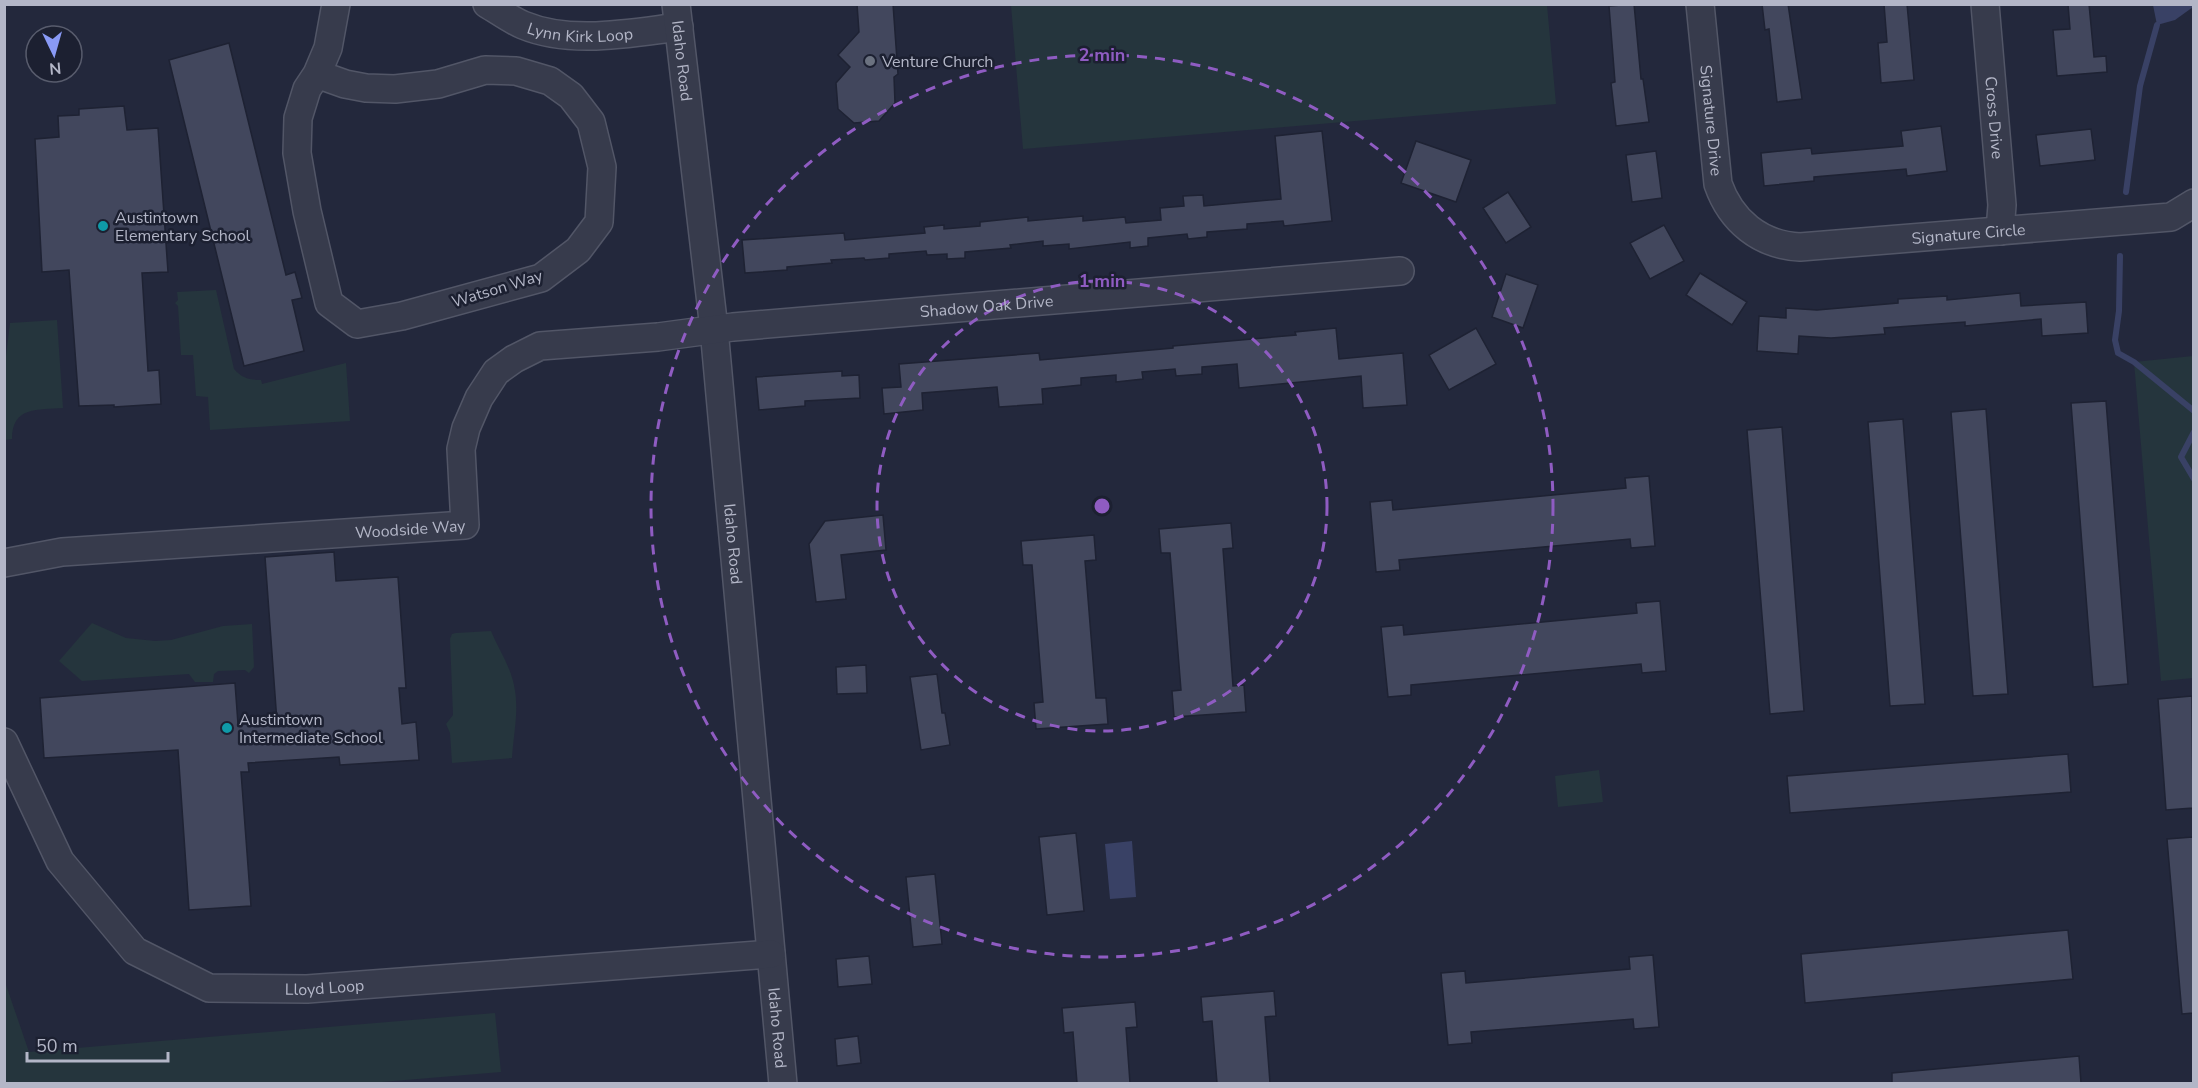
<svg xmlns="http://www.w3.org/2000/svg" width="2198" height="1088" viewBox="0 0 2198 1088" font-family="'Nunito Sans',sans-serif">
  <style>
    .green { fill: #25353d }
    .water { fill: #394165 }
    .lines { fill: none; stroke-linecap: round; stroke-linejoin: round }
    .stream { stroke: #394165; stroke-width: 6 }
    .building { fill: #42475d; stroke: #1e2233; stroke-width: 1.5 }
    .minor-casing { stroke: #525667; stroke-width: 30 }
    .minor { stroke: #373b4c; stroke-width: 27 }
    .ring { fill: none; stroke: #8f5cc2; stroke-width: 3; stroke-dasharray: 10 8 }
    .worship-dot { fill: #6b7280; stroke: #1c2031; stroke-width: 2 }
    .culture-dot { fill: #0f9aa8; stroke: #1c2031; stroke-width: 2 }
    .labels { text-anchor: middle; stroke-width: 5; stroke-linejoin: round; paint-order: stroke }
    .street-label { font-size: 16px; fill: #b3b6c7; stroke: #1c2031 }
    .poi-label { font-size: 16px; fill: #b3b6c7; stroke: #1c2031; text-anchor: start }
    .centre { fill: #8f5cc2; stroke: #1c2031; stroke-width: 3 }
    .ring-label { font-size: 18px; text-anchor: middle; font-weight: bold; fill: #8f5cc2; stroke: #1c2031; stroke-width: 5; stroke-linejoin: round; paint-order: stroke }
  </style>
  <rect width="100%" height="100%" fill="#23283c"/>
  <!-- green -->
  <g class="green">
    <path d="M1011,5H1547L1556,104L1023,149Z"/>
    <path d="M216,290L234,369C242,378 249,380 261,380L262,384L346,363L350,421L210,430L208,397L196,396L193,355H181L178,306L175,303L178,300L177,292Z"/>
    <path d="M57,320L63,408C38,410 12,406 12,439L5,440L4,372L10,323Z"/>
    <path d="M2193,356V678L2161,681L2134,362Z"/>
    <path d="M92,623L126,638L155,641L171,640L223,626L252,624L254,667L249,673L245,670L218,671L214,674L213,682H195L189,674L82,681L59,661Z"/>
    <path d="M491,631C496,644 504,656 509,669C522,701 514,726 512,758L452,763L450,733L446,724L453,715L450,639L452,634L456,633Z"/>
    <path d="M1599,770L1603,802L1558,807L1555,776Z"/>
    <path d="M5,982L29,1052L495,1013L501,1072L358,1084L5,1083Z"/>
  </g>
  <!-- water -->
  <g class="water">
    <path d="M2153,5H2193V7L2175,20L2157,25Z"/>
    <path d="M1132,841L1136,897L1110,899L1105,844Z"/>
  </g>
  <g class="lines">
    <!-- stream -->
    <g class="stream">
      <path d="M2126,192L2140,86L2157,25"/>
      <path d="M2120,256L2119,311L2115,340L2118,353L2134,362L2194,411"/>
      <path d="M2194,432L2181,457L2194,479"/>
    </g>
  </g>
  <!-- building -->
  <g class="building">
    <path d="M857,4H893L898,74L894,77L895,103L879,121L854,123L838,109L836,83L850,67L838,55L859,32Z"/>
    <path d="M1634,4L1641,79H1643L1649,122L1616,126L1611,83L1615,82L1609,6Z"/>
    <path d="M1762,4H1788L1802,99L1777,102L1769,29L1765,30Z"/>
    <path d="M1884,4H1907L1914,80L1881,83L1878,43L1887,42Z"/>
    <path d="M2068,4H2089L2094,57L2106,56L2107,72L2057,76L2053,30L2070,29Z"/>
    <path d="M229,43L286,275L295,272L302,298L292,300L304,351L244,366L169,60Z"/>
    <path d="M124,106L127,130L158,128L168,272L142,273L148,371L159,370L161,404L114,407V405L79,406L69,270L42,272L35,139L59,137L58,116L79,115V109Z"/>
    <path d="M1941,126L1947,171L1907,176L1906,169L1814,177V181L1764,186L1761,153L1811,148L1812,154L1903,146L1901,131Z"/>
    <path d="M2091,129L2095,160L2040,166L2036,135Z"/>
    <path d="M1322,131L1332,221L1284,226L1283,221L1247,224V229L1207,232V237L1188,239L1187,234L1148,238V246L1130,248V242L1069,249V244L1043,246V241L1010,245L1011,248L965,252V258L947,259V254L927,255L926,251L889,254V258L865,260L864,258L831,260L832,263L787,267V270L745,273L742,240L844,233L845,240L925,233L924,227L944,225V229L980,226V222L1028,217V221L1083,216V221L1125,217L1126,223L1161,220L1160,208L1184,206L1183,196L1203,195L1204,206L1281,199L1275,136Z"/>
    <path d="M1416,141L1471,160L1456,202L1401,183Z"/>
    <path d="M1656,151L1662,198L1632,202L1626,155Z"/>
    <path d="M1508,192L1531,227L1506,243L1483,208Z"/>
    <path d="M1664,225L1684,261L1650,279L1630,243Z"/>
    <path d="M1700,273L1747,302L1732,325L1686,295Z"/>
    <path d="M1506,274L1538,285L1523,328L1492,317Z"/>
    <path d="M2020,293L2021,306L2086,302L2088,333L2042,336L2041,319L1965,326V322L1884,328L1885,334L1831,338L1799,336L1798,354L1757,351L1759,316L1786,318V308L1817,310L1898,303V299L1947,296V300Z"/>
    <path d="M1336,328L1339,359L1403,353L1407,405L1363,408L1361,376L1239,388L1237,364L1202,367V374L1176,376L1175,369L1142,372L1143,379L1116,382V375L1081,378V385L1042,389L1043,404L999,407L997,387L922,393L923,410L884,414L882,388L901,387L899,364L1039,353L1040,360L1173,348V346L1296,335L1295,332Z"/>
    <path d="M1476,328L1496,364L1449,390L1429,355Z"/>
    <path d="M842,371V376L859,375L860,398L805,401V406L759,410L756,377Z"/>
    <path d="M2106,401L2128,684L2093,687L2071,403Z"/>
    <path d="M1986,409L2008,694L1973,696L1951,412Z"/>
    <path d="M1903,419L1925,704L1890,706L1868,422Z"/>
    <path d="M1782,427L1804,711L1770,714L1747,430Z"/>
    <path d="M1649,476L1655,546L1631,548L1630,539L1399,560L1400,570L1376,572L1370,502L1392,500L1393,510L1626,488L1625,478Z"/>
    <path d="M883,515L886,550L841,555L846,599L816,602L809,544L825,521Z"/>
    <path d="M1231,523L1233,548L1223,549L1233,686L1244,685L1246,712L1174,717L1172,691L1181,690L1170,553H1161L1159,529Z"/>
    <path d="M1094,535L1096,560L1085,561L1096,698H1106L1108,724L1036,729L1034,703L1043,702L1032,565H1023L1021,541Z"/>
    <path d="M334,552L336,581L398,577L406,688H399L402,724L416,722L419,760L340,765L339,757L248,763L249,772H241L251,906L189,910L178,750L44,758L40,698L235,683L238,724L277,722L265,557Z"/>
    <path d="M1660,601L1666,671L1642,673L1641,664L1411,685V695L1388,697L1381,627L1403,625L1404,635L1637,613L1636,603Z"/>
    <path d="M866,665L867,693L837,694L836,667Z"/>
    <path d="M937,674L942,713H945L950,745L921,750L910,677Z"/>
    <path d="M2192,696L2193,808L2166,810L2158,699Z"/>
    <path d="M2068,754L2071,792L1790,813L1787,776Z"/>
    <path d="M1076,833L1084,911L1047,915L1039,837Z"/>
    <path d="M2193,837V1013L2182,1014L2167,839Z"/>
    <path d="M935,874L942,944L913,947L906,877Z"/>
    <path d="M2068,930L2073,979L1805,1003L1801,954Z"/>
    <path d="M1653,955L1659,1027L1634,1029L1633,1019L1471,1032L1472,1043L1448,1045L1441,973L1465,971L1466,983L1630,969L1629,957Z"/>
    <path d="M869,956L872,984L838,987L836,959Z"/>
    <path d="M1274,991L1276,1016L1265,1017L1270,1083H1217L1212,1021L1203,1022L1201,997Z"/>
    <path d="M1135,1002L1137,1027L1126,1028L1130,1083H1077L1073,1032L1064,1033L1062,1008Z"/>
    <path d="M858,1036L861,1063L837,1066L835,1039Z"/>
    <path d="M2079,1056L2081,1083H1892V1073Z"/>
  </g>
  <g class="lines">
    <!-- minor casing -->
    <g class="minor-casing">
      <g id="minor">
        <path id="s1" d="M487,4C499,11 511,20 523,25C571,45 630,33 679,27"/>
        <path id="s2" d="M676,4L714,329L783,1084"/>
        <path id="s3" d="M1700,4L1718,184C1731,221 1760,245 1800,247L2171,217L2194,203"/>
        <path id="s4" d="M1985,4L2002,205L2000,231"/>
        <path d="M317,74L345,84L366,88L395,89L438,84L485,70L516,71L550,81L571,96L591,122L602,167L599,222L578,250L541,278L402,316L357,324L329,303L307,211L297,153L298,118L307,89L317,74L328,48L336,4"/>
        <path id="s5" d="M4,563L62,552L465,525L461,449L466,428L479,398L496,372L514,359L540,346L658,337L733,327L1400,271"/>
        <path id="s6" d="M4,742L60,861L135,951L209,988L307,989L771,954"/>
      </g>
    </g>
    <!-- minor -->
    <use href="#minor" class="minor"/>
  </g>
  <!-- distance rings -->
  <g class="ring">
    <circle cx="1102" cy="506" r="225"/>
    <circle cx="1102" cy="506" r="451"/>
  </g>
  <!-- markers -->
  <circle class="worship-dot" cx="870" cy="61" r="6"/>
  <g class="culture-dot">
    <circle cx="103" cy="226" r="6"/>
    <circle cx="227" cy="728" r="6"/>
  </g>
  <g class="labels">
    <!-- street labels -->
    <g class="street-label">
      <text dy="6" stroke="none"><textPath href="#s1" startOffset="100">Lynn Kirk Loop</textPath></text>
      <text dy="6" stroke="none"><textPath href="#s2" startOffset="57">Idaho Road</textPath></text>
      <text dy="6" stroke="none"><textPath href="#s4" startOffset="114">Cross Drive</textPath></text>
      <text dy="6" stroke="none"><textPath href="#s3" startOffset="117">Signature Drive</textPath></text>
      <text dy="6" stroke="none"><textPath href="#s3" startOffset="460">Signature Circle</textPath></text>
      <text transform="translate(497 288) rotate(-17)" y="6">Watson Way</text>
      <text dy="6" stroke="none"><textPath href="#s5" startOffset="1124">Shadow Oak Drive</textPath></text>
      <text dy="6" stroke="none"><textPath href="#s5" startOffset="408">Woodside Way</textPath></text>
      <text dy="6" stroke="none"><textPath href="#s2" startOffset="543">Idaho Road</textPath></text>
      <text dy="6" stroke="none"><textPath href="#s6" startOffset="447">Lloyd Loop</textPath></text>
      <text dy="6" stroke="none"><textPath href="#s2" startOffset="1029">Idaho Road</textPath></text>
    </g>
    <!-- poi labels -->
    <g class="poi-label">
      <text x="882" y="67">Venture Church</text>
      <text x="115" y="223">Austintown<tspan x="115" dy="18">Elementary School</tspan></text>
      <text x="239" y="725">Austintown<tspan x="239" dy="18">Intermediate School</tspan></text>
    </g>
  </g>
  <circle cx="1102" cy="506" r="9" class="centre"/>
  <g class="ring-label">
    <text x="1102" y="61">2 min</text>
    <text x="1102" y="287">1 min</text>
  </g>
  <!-- border -->
  <rect width="2198" height="1088" fill="none" stroke="#b3b6c7" stroke-width="12"/>
  <!-- north arrow -->
  <g transform="translate(54 54) rotate(175)"><circle r="28" fill="#1c2031" stroke="#585c6d" stroke-width="1.5"/>
  <path d="M0-4.5L10 22L0 15L-10 22Z" fill="#899af6"/>
  <text y="-9" font-size="16" font-weight="bold" text-anchor="middle" fill="#b3b6c7">N</text>
  </g>
  <!-- scale -->
  <path d="M27 1052v9h141v-9" fill="none" stroke="#b3b6c7" stroke-width="3"/>
  <text x="36" y="1052" font-size="18" fill="#b3b6c7" stroke="#1c2031" stroke-width="4.5" paint-order="stroke">50 m</text>
</svg>
